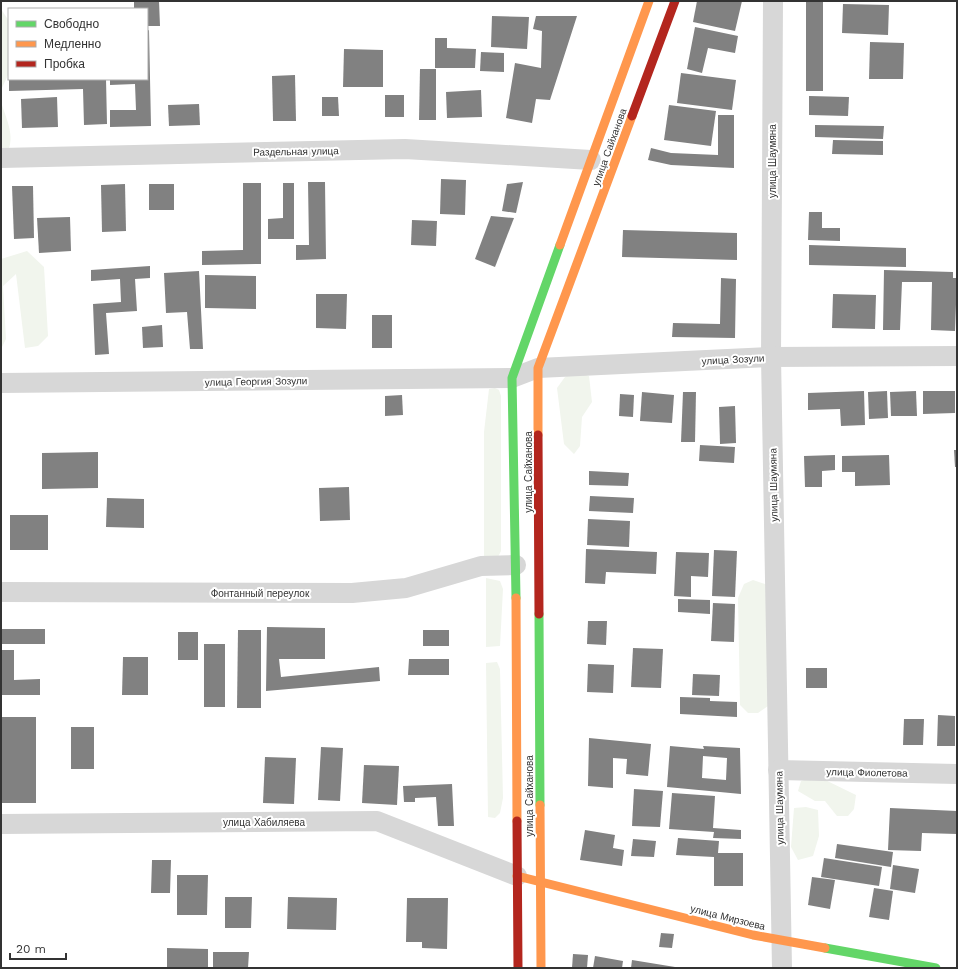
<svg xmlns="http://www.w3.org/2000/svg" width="958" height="969" viewBox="0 0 958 969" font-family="'Work Sans',sans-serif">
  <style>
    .green { fill: #f1f5ed }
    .building { fill: #818181; fill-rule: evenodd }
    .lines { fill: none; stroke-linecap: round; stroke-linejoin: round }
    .street { stroke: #d7d7d7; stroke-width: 20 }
    .fast { stroke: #63d668; stroke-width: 9 }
    .slow { stroke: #ff974d; stroke-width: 9 }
    .jam { stroke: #b3261e; stroke-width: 9 }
    .labels { text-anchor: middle; stroke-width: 4; stroke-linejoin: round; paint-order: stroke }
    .street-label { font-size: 10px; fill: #333; stroke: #fff }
  </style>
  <rect width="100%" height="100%" fill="#fff"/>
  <!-- green -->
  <g class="green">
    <path d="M1,9L9,21V73L1,90Z"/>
    <path d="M1,102C6,118 16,137 7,153H1Z"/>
    <path d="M27,251L44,267L48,336L38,346L25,348L16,274L3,286L6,339L1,349V259Z"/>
    <path d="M575,372L589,376L592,402L582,417L580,446L574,454L564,444L557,388L565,377Z"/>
    <path d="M495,388L499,390L501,396V551L498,557H484V432L489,389Z"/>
    <path d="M486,578L500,581L503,589L500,646L486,647Z"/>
    <path d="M753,580L768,585V706L758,713H748L740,705L738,598L744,584Z"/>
    <path d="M497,662L500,669L503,798L500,813L495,818L488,817L486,663Z"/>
    <path d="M817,776L856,795L854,809L848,816H837L825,801H815L798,791L801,781Z"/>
    <path d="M806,807L818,810L819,836L813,856L798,860L791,847L794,808Z"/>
  </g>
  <!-- building -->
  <g class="building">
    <path d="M134,1H159L160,26H147V9H134Z"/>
    <path d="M697,1H742L735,31L693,22Z"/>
    <rect x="806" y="1" width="17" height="90"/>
    <path d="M843,4L889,5L888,35L842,33Z"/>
    <path d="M492,16L529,17L527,49L491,47Z"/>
    <path d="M536,16H577L550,100L536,99L532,123L506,118L515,63L541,68L542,31L533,29Z"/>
    <path d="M695,27L738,36L735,53L708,48L702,73L687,69Z"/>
    <path d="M149,30L151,126L110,127V110H136L135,84L110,85V79H147V31Z"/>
    <path d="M435,38H447V48L476,49L475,68H435Z"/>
    <path d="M870,42L904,43L903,79H869Z"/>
    <path d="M344,49L383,50V87H343Z"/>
    <path d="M481,52L504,53V72L480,71Z"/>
    <path d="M420,69H436V120H419Z"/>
    <path d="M681,73L736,80L732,110L677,103Z"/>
    <path d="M295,75L296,121H273L272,76Z"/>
    <path d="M9,79H106L107,124L84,125L83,89L9,91Z"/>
    <path d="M481,90L482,117L447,118L446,92Z"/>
    <rect x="385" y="95" width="19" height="22"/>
    <path d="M809,96L849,97L848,116L809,115Z"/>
    <path d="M57,97L58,127L22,128L21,99Z"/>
    <path d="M322,97H338L339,116H322Z"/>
    <path d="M199,104L200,125L169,126L168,105Z"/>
    <path d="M669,105L716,111L711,146L664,140Z"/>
    <path d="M718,115H734V168L671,165L648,160L651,148L671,153L718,155Z"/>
    <path d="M815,125L884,126L883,139L815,137Z"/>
    <path d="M833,140L883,141V155L832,154Z"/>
    <path d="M441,179L466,180L465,215L440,214Z"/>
    <path d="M308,182H325L326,259L296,260V245H309Z"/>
    <path d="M523,182L516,213L502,211L507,184Z"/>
    <path d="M243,183H261V264L202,265V251L243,250Z"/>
    <path d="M283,183H294V239H268V219L283,218Z"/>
    <path d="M125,184L126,231L102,232L101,185Z"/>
    <rect x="149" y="184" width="25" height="26"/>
    <path d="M12,186H33L34,238L14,239Z"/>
    <path d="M809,212H822V228H840V241L808,240Z"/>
    <path d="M491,216L514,218L495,267L475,259Z"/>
    <path d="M70,217L71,251L39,253L37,218Z"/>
    <path d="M412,220L437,221L436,246L411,245Z"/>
    <path d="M623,230L737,233V260L622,257Z"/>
    <path d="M809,245L906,248V267L809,265Z"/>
    <path d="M150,266V278L135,279L137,311L106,313L109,354L95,355L93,304L121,302L120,279L91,281V270Z"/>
    <path d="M884,270L953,272V278H957L955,331L931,330L932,282H902L900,330H883Z"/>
    <path d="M199,271L203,349H190L187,312L166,313L164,273Z"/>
    <path d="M205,275L256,276V309L205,308Z"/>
    <path d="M721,278L736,279L735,338L672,337L673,323L720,324Z"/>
    <path d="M316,294H347L346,329L316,328Z"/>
    <path d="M833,294L876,295L875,329L832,328Z"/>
    <rect x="372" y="315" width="20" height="33"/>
    <path d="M162,325L163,347L143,348L142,327Z"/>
    <path d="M864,391L865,425L841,426L840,409L808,410V393Z"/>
    <path d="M887,391L888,418L869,419L868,392Z"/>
    <path d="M916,391L917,416H891L890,392Z"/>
    <path d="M923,391H955V413L923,414Z"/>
    <path d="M642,392L674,395L672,423L640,421Z"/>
    <path d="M683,392H696L695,442H681Z"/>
    <path d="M620,394L634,395L633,417L619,416Z"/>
    <path d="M402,395L403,415L385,416V396Z"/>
    <path d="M735,406L736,443L720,444L719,407Z"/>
    <path d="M700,445L735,447L734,463L699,461Z"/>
    <path d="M954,450H957V467H955Z"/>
    <path d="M98,452V488L42,489V453Z"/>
    <path d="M835,455V470L822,471V487H805L804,456Z"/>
    <path d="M889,455L890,485L855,486V472H842V456Z"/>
    <path d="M589,471L629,473L628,486L589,485Z"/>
    <path d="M349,487L350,520L320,521L319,488Z"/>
    <path d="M590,496L634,498L633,513L589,511Z"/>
    <path d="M107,498L144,499V528L106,527Z"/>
    <rect x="10" y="515" width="38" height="35"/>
    <path d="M588,519L630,521L629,547L587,545Z"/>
    <path d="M586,549L657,552L656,574L606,572L605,584L585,583Z"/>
    <path d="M714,550L737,551L735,597L712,596Z"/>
    <path d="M676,552L709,553L708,577L691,576V597L674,596Z"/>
    <path d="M678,599L710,600V614L678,612Z"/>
    <path d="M713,603L735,604L734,642L711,641Z"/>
    <path d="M588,621H607L606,645L587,644Z"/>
    <path d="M267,627L325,628V659H279L281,677L379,667L380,681L266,691Z"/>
    <rect x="1" y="629" width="44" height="15"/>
    <path d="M238,630H261V708H237Z"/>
    <rect x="423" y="630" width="26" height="16"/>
    <rect x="178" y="632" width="20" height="28"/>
    <rect x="204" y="644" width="21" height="63"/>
    <path d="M633,648L663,649L661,688L631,687Z"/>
    <path d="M1,650H14V680L40,679V695H1Z"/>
    <path d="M123,657H148V695H122Z"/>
    <path d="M409,659H449V675H408Z"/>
    <path d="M588,664L614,665L613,693L587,692Z"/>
    <rect x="806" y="668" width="21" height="20"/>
    <path d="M693,674L720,675L719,696L692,695Z"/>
    <path d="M680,697L710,698V701L737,702V717L680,714Z"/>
    <path d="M938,715L955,716V746H937Z"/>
    <rect x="1" y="717" width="35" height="86"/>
    <path d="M904,719H924L923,745H903Z"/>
    <rect x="71" y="727" width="23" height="42"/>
    <path d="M589,738L651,744L648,776L626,774L627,759L613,758V788L588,786Z"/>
    <path d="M670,746L704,749L703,746L740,748L741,794L667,787ZM703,756L727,758L726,780L702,778Z"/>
    <path d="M321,747L343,748L340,801L318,800Z"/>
    <path d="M265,757L296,758L294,804L263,803Z"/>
    <path d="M364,765L399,766L397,805L362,803Z"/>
    <path d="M452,784L454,826H438L436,797L415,798V802H404L403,786Z"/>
    <path d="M634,789L663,791L660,827L632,826Z"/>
    <path d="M672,793L715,796L713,828L741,830V839L713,838L714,832L669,829Z"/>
    <path d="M890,808L957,811V834L922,833L921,851L888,850Z"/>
    <path d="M585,830L615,835L613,848L624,850L622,866L580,860Z"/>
    <path d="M678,838L719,841L718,853H743V886H714V857L676,855Z"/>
    <path d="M633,839L656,841L654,857L631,856Z"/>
    <path d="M837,844L893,852L891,867L835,858Z"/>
    <path d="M824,858L882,867L879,886L821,877Z"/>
    <path d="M152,860H171L170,893H151Z"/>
    <path d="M893,865L919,869L915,893L890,889Z"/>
    <path d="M177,875H208L207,915H177Z"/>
    <path d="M812,877L835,880L830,909L808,905Z"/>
    <path d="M874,888L893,891L889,920L869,917Z"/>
    <path d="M225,897H252L251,928H225Z"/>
    <path d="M288,897L337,898L336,930L287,929Z"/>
    <path d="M407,898H448L447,949L422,948V942H406Z"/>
    <path d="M661,933L674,934L672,948L659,947Z"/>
    <path d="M167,948L208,949V968H167Z"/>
    <path d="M213,952H249L248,968H213Z"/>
    <path d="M573,954L588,955L587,968H572Z"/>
    <path d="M595,956L623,961L622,968H593Z"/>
    <path d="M632,960L675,967V968H631Z"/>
  </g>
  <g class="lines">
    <!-- street -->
    <g class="street">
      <path d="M773,1L771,357L782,968"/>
      <path d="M1,158L405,149L591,160"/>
      <path d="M1,383L512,378L538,368L771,357L957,356"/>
      <path d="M1,592L352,593L406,588L481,566L516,565"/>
      <path d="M778,770L957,774"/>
      <path d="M1,824L377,821L517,876"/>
    </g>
    <!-- fast -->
    <g class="fast">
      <path d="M516,598L512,378L560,245"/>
      <path d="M539,614L540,805"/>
      <path d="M825,948L936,968"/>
    </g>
    <!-- slow -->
    <g class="slow">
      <path d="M560,245L649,1"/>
      <path d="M538,435V368L632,116"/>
      <path d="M516,598L517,821"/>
      <path d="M540,805L541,968"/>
      <path d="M517,876L753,935L825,948"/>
    </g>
    <!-- jam -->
    <g class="jam">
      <path d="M632,116L675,1"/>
      <path d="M538,435L539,614"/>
      <path d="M517,821L518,968"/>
    </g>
  </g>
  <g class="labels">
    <!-- street labels -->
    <g class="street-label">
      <text transform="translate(609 147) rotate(-70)" y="4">улица Сайханова</text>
      <text transform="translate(296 151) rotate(-1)" y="4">Раздельная улица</text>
      <text transform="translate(772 161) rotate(-90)" y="4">улица Шаумяна</text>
      <text transform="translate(733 359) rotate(-3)" y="4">улица Зозули</text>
      <text transform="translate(256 381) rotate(-1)" y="4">улица Георгия Зозули</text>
      <text transform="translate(528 472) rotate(-90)" y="4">улица Сайханова</text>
      <text transform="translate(773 485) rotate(-91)" y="4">улица Шаумяна</text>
      <text x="260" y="597">Фонтанный переулок</text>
      <text transform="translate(867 772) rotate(1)" y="4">улица Фиолетова</text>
      <text transform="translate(529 796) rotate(-90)" y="4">улица Сайханова</text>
      <text transform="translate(779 808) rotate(-91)" y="4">улица Шаумяна</text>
      <text x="264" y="826">улица Хабиляева</text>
      <text transform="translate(728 917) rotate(14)" y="4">улица Мирзоева</text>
    </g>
  </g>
  <!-- border -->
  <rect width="958" height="969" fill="none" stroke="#333333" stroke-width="4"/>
  <!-- legend -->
  <rect x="8" y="8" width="140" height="72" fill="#ffffff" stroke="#adadad"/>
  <rect x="16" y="21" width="20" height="6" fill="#63d668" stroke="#adadad"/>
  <text x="44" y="28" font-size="12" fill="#333333">Свободно</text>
  <rect x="16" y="41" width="20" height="6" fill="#ff974d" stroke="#adadad"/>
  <text x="44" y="48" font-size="12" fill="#333333">Медленно</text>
  <rect x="16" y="61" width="20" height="6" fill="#b3261e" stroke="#adadad"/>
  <text x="44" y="68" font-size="12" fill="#333333">Пробка</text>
  <!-- scale -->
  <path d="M10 953v6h56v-6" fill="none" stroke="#333333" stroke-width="2"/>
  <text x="16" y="953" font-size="12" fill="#333333" stroke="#ffffff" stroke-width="3" paint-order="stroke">20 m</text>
</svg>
